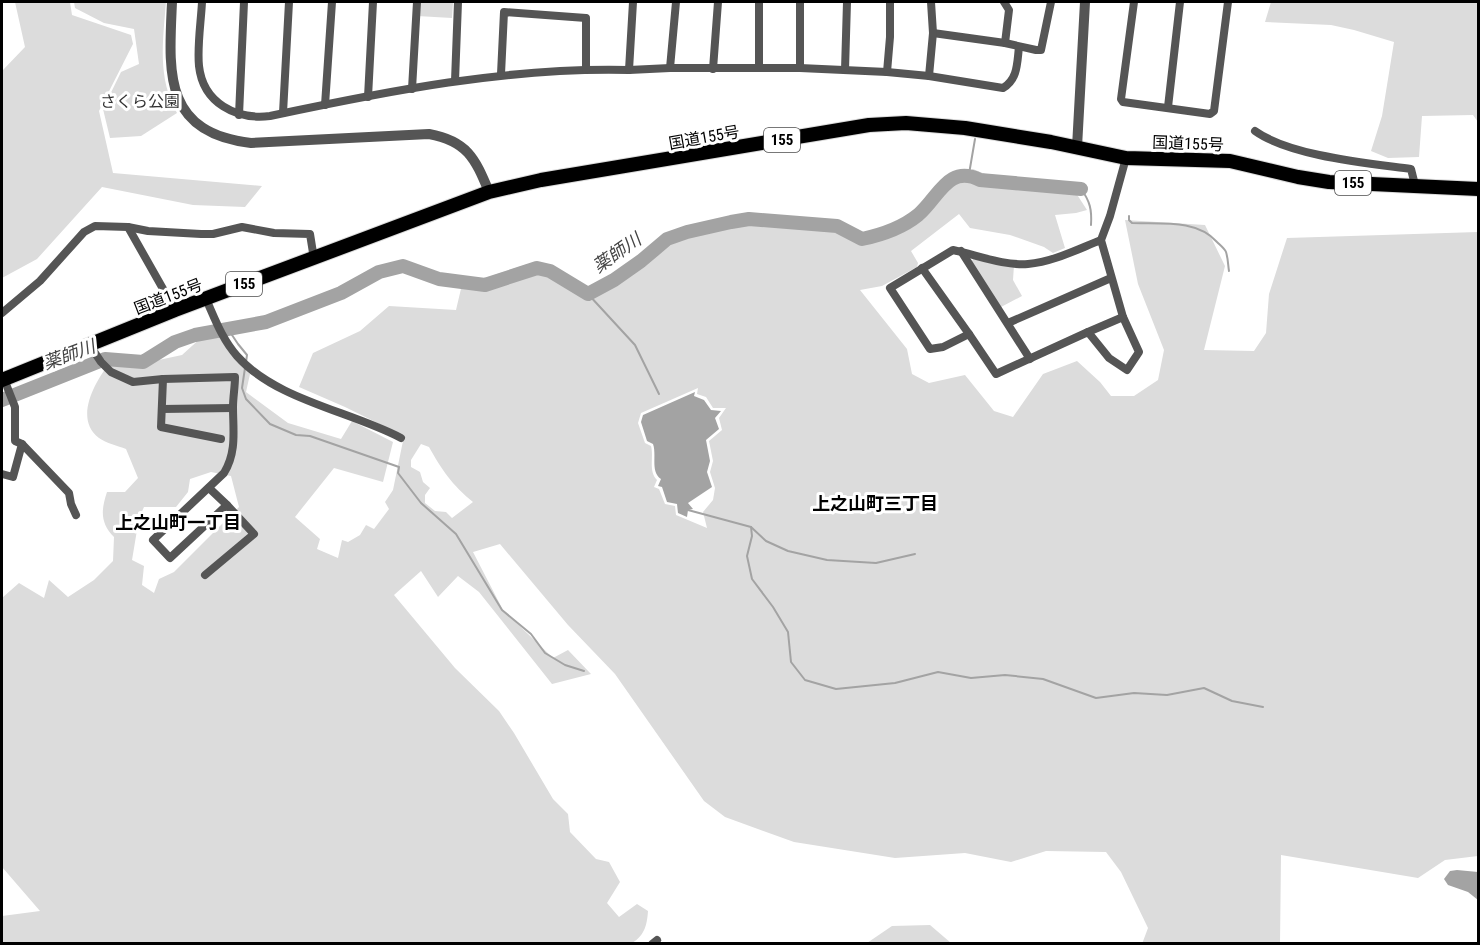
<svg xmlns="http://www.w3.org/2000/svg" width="1480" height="945" viewBox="0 0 1480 945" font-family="'Roboto Condensed','Noto Sans JP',sans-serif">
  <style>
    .green { fill: #dcdcdc; fill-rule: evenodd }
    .water { fill: #a3a3a3 }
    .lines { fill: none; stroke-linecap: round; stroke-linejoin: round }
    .stream { stroke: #a3a3a3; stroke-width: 2 }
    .river { stroke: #a3a3a3; stroke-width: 14 }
    .trunk-casing { stroke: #dbdbdb; stroke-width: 16 }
    .minor { stroke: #555; stroke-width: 8 }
    .tertiary { stroke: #555; stroke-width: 10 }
    .trunk { stroke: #000; stroke-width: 14 }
    .labels { text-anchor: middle; stroke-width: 6; stroke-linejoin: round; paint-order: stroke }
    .shield { fill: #fff; stroke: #4c4c4c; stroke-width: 1.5 }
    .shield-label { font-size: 15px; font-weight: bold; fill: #000 }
    .park-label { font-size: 16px; fill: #333; stroke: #fff }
    .street-label { font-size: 16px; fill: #000; stroke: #fff }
    .water-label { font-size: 18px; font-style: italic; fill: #444; stroke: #fff }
    .neighbourhood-label { font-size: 18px; font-weight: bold; fill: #000; stroke: #fff }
  </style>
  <rect width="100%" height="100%" fill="#fff"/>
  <!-- green -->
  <g class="green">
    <path d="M15,2H70L72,15L131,35L133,44L99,111L113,173L262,186L245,207L193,205L102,187L37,259L2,278V71L25,47Z"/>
    <path d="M74,2H166C163,40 157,78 177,113L141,136L110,138L103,109L121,72L139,64L134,29L104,23L75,8Z"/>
    <path d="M417,2H453L452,18L417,16Z"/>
    <path d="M1271,2H1478V122L1473,115L1422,116L1419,157L1388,158L1371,151L1382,116L1394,42L1354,30L1331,25L1265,22Z"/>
    <path d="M973,169L990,176L1000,186L1076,193L1087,210L1076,213L1055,215L1065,248L1053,253L1044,247L1010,235L970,228L959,214L911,251L918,263L917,267L882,286L860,290L907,349L912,374L929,383L965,375L994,411L1013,417L1043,374L1077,361L1100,382L1111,396H1134L1158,380L1164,350L1138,284L1125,220L1205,225L1225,266L1204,350L1254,351L1266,333L1269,294L1287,238L1478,232V856L1445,860L1418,878L1281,855L1280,943L1142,944L1148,928L1121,872L1106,852L1046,851L1011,862L965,853L895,858L794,842L725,817L704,801L615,674L568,625L500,544L473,552L503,610L553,658L568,650L591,674L552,684L479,592L458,576L438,597L421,571L394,595L455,668L499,711L514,733L553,799L568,814L570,832L596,859L609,862L620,882L607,903L619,917L637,904L648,911C647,926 644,937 630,944H2V916L40,911L2,867V598L19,583L44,598L49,580L68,597L94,580L113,561L114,537C100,523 101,510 107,492H125L138,478L126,449C118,446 106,443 99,438C73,418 96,381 110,362L140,364L182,355L213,327L229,352L250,374L246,392L288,423L341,439L352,421L393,442L383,482L334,468L295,517L320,539L317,549L338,558L342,540L348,542L360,535L366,525L374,529L389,509L385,502L393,490L404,436L345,407L299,387L313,353L360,331L389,306L456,310L464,276L482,279L528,264L587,297L615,285L664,246L685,236L748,224H767L835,229L860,243L885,238L926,212L952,182ZM698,388L697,394L706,397L713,408H726L719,418L722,430L709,441L713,461L710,472L715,488L713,500L703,512L707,528L676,515L675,506L665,504L659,489L654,487L657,480C648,471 654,457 651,446L645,443L638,423L641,413ZM421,444L429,447C442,470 452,485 473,502L452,518L446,512L435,511L425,503V495L430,488L423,482L420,472L411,467V460ZM211,472L231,476L239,507L174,572L159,579L154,593L142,585L144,566L132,560L139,518L144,507H176L188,492L190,479Z"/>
    <path d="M974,258L1014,265L1013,280L1022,296L1001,307L970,263Z"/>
    <path d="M930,925L951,943H867L892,926Z"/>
  </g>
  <!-- water -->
  <g class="water">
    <path d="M695,392L694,396L704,400L711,410L721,411L715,418L719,429L706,440L710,461L707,472L712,487L688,503L693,509L688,510L687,517L678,513L677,504L667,502L662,487L658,486L661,479C650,472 657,455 653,444L647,441L641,422L643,415Z"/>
    <path d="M1457,870L1478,872V900L1468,892L1448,885L1444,879L1450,871Z"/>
  </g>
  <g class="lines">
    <!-- stream -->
    <g class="stream">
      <path d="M969,174L975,139"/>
      <path d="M1081,189C1090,201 1092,210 1091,225"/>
      <path d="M1129,216V220L1132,223C1161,224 1197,219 1217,242C1220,245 1225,249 1226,252C1228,258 1228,265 1229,271"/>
      <path d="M588,294L635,345L659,394"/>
      <path d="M228,329L238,344L247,355L246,362"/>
      <path d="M245,368L242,388L246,399L270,424L296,435L310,436L399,467L398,473L421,503L456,534L502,610L531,634L545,653L565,665L584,671"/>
      <path d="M688,510L751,527L752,536L747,556L752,579L773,607L788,632L791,662L805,680L836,689L895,683L938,672L971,678L1005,675L1043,679L1096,698L1134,693L1167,695L1204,688L1232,701L1263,707"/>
      <path d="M751,527L766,541L788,551L827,560L876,563L915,554"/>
    </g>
    <!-- river -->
    <path class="river" d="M2,400L105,359L143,362L175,342L195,335L266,322L341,293L379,272L403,266L439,279L485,285L537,268L550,271L588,294L614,280L641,261L667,239L687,232L731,222L749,219L837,226L862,239C881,235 902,228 918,215C939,197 948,164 980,180L1081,189"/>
    <!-- trunk casing -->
    <g class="trunk-casing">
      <path id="trunk" d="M2,380L175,310L489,192L541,180L869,125L906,123L965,128L1051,142L1126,158L1230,161L1298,177L1329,182L1478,189"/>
    </g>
    <!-- minor -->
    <g class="minor">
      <path d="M202,2C201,22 197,46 199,66C203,103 236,120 270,116C388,91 508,67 629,70L633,2"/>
      <path d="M800,2V68"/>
      <path d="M1004,2L1009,10L1005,43"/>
      <path d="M1134,2L1121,99L1123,102L1210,114L1214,111L1228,2"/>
      <path d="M933,33L1005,43L1036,50H1041L1051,2"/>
      <path d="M670,68L676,2"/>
      <path d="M759,68V2"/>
      <path d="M713,69L718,2"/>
      <path d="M629,70L670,68H800L887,72L929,76L1003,88C1018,79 1017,63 1019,47"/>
      <path d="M845,70L847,2"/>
      <path d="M887,72L890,37V2"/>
      <path d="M501,74L504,12L586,18V69"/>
      <path d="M929,76L933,33L931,2"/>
      <path d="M455,81L458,2"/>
      <path d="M412,89L417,2"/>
      <path d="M368,97L373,2"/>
      <path d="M325,105L332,2"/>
      <path d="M1168,107L1180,2"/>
      <path d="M283,113L289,2"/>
      <path d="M239,115L244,2"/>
      <path d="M1255,131C1290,156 1367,163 1411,169L1415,185"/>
      <path d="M128,227L148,231L201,234H213L242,227L274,233L310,234L314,259"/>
      <path d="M1101,240C1078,249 1053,262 1028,264C1004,266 977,255 953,250L890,288L930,349L943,347L969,334L996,374L1088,332L1109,358L1127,370L1139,352L1123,317L1101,240L1110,216L1126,158"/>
      <path d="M961,251L1030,359"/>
      <path d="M922,268L969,334"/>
      <path d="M206,299C215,319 222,339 237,356C276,400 350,411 401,438"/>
      <path d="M2,313L40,281L84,232L95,226L128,227L175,310"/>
      <path d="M1008,323L1111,278"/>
      <path d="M1088,332L1123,317"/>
      <path d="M89,344L101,362L111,372L133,382L163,379L235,377C235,387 233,397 233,407C233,430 237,452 224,473L153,540L170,558L227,505L254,534L205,575"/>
      <path d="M4,379L15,407V441L22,444L69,493L71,504L76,515"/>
      <path d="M163,379L161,427L221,439"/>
      <path d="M162,409L233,408"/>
      <path d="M2,474L13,477L22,444"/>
      <path d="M209,488L227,505"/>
      <path d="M652,944L657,940"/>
    </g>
    <!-- tertiary -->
    <g class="tertiary">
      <path d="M172,2C169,71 162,133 251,143L429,134C467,141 475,158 489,192"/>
      <path d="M1077,147L1085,2"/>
    </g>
    <!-- trunk -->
    <use href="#trunk" class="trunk"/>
  </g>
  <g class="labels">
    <!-- shield labels -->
    <g class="shield">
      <rect x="764" y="128" width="36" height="24" rx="4.5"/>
      <rect x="1335" y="171" width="36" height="24" rx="4.5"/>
      <rect x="226" y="272" width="36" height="24" rx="4.5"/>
    </g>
    <g class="shield-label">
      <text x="782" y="145">155</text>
      <text x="1353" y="188">155</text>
      <text x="244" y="289">155</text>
    </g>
    <!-- park labels -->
    <g class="park-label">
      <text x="140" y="107">さくら公園</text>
    </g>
    <!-- street labels -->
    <g class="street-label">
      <text transform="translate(704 137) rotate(-10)" y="6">国道155号</text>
      <text transform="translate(1188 143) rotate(2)" y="6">国道155号</text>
      <text transform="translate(168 296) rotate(-21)" y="6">国道155号</text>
    </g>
    <!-- water labels -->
    <g class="water-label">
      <text transform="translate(617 253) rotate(-35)" y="6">薬師川</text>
      <text transform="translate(69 355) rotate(-20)" y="6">薬師川</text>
    </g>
    <!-- neighbourhood labels -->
    <g class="neighbourhood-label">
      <text x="875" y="510">上之山町三丁目</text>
      <text x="178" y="529">上之山町一丁目</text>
    </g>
  </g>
  <!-- border -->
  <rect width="1480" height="945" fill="none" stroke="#000000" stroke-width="6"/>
</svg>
